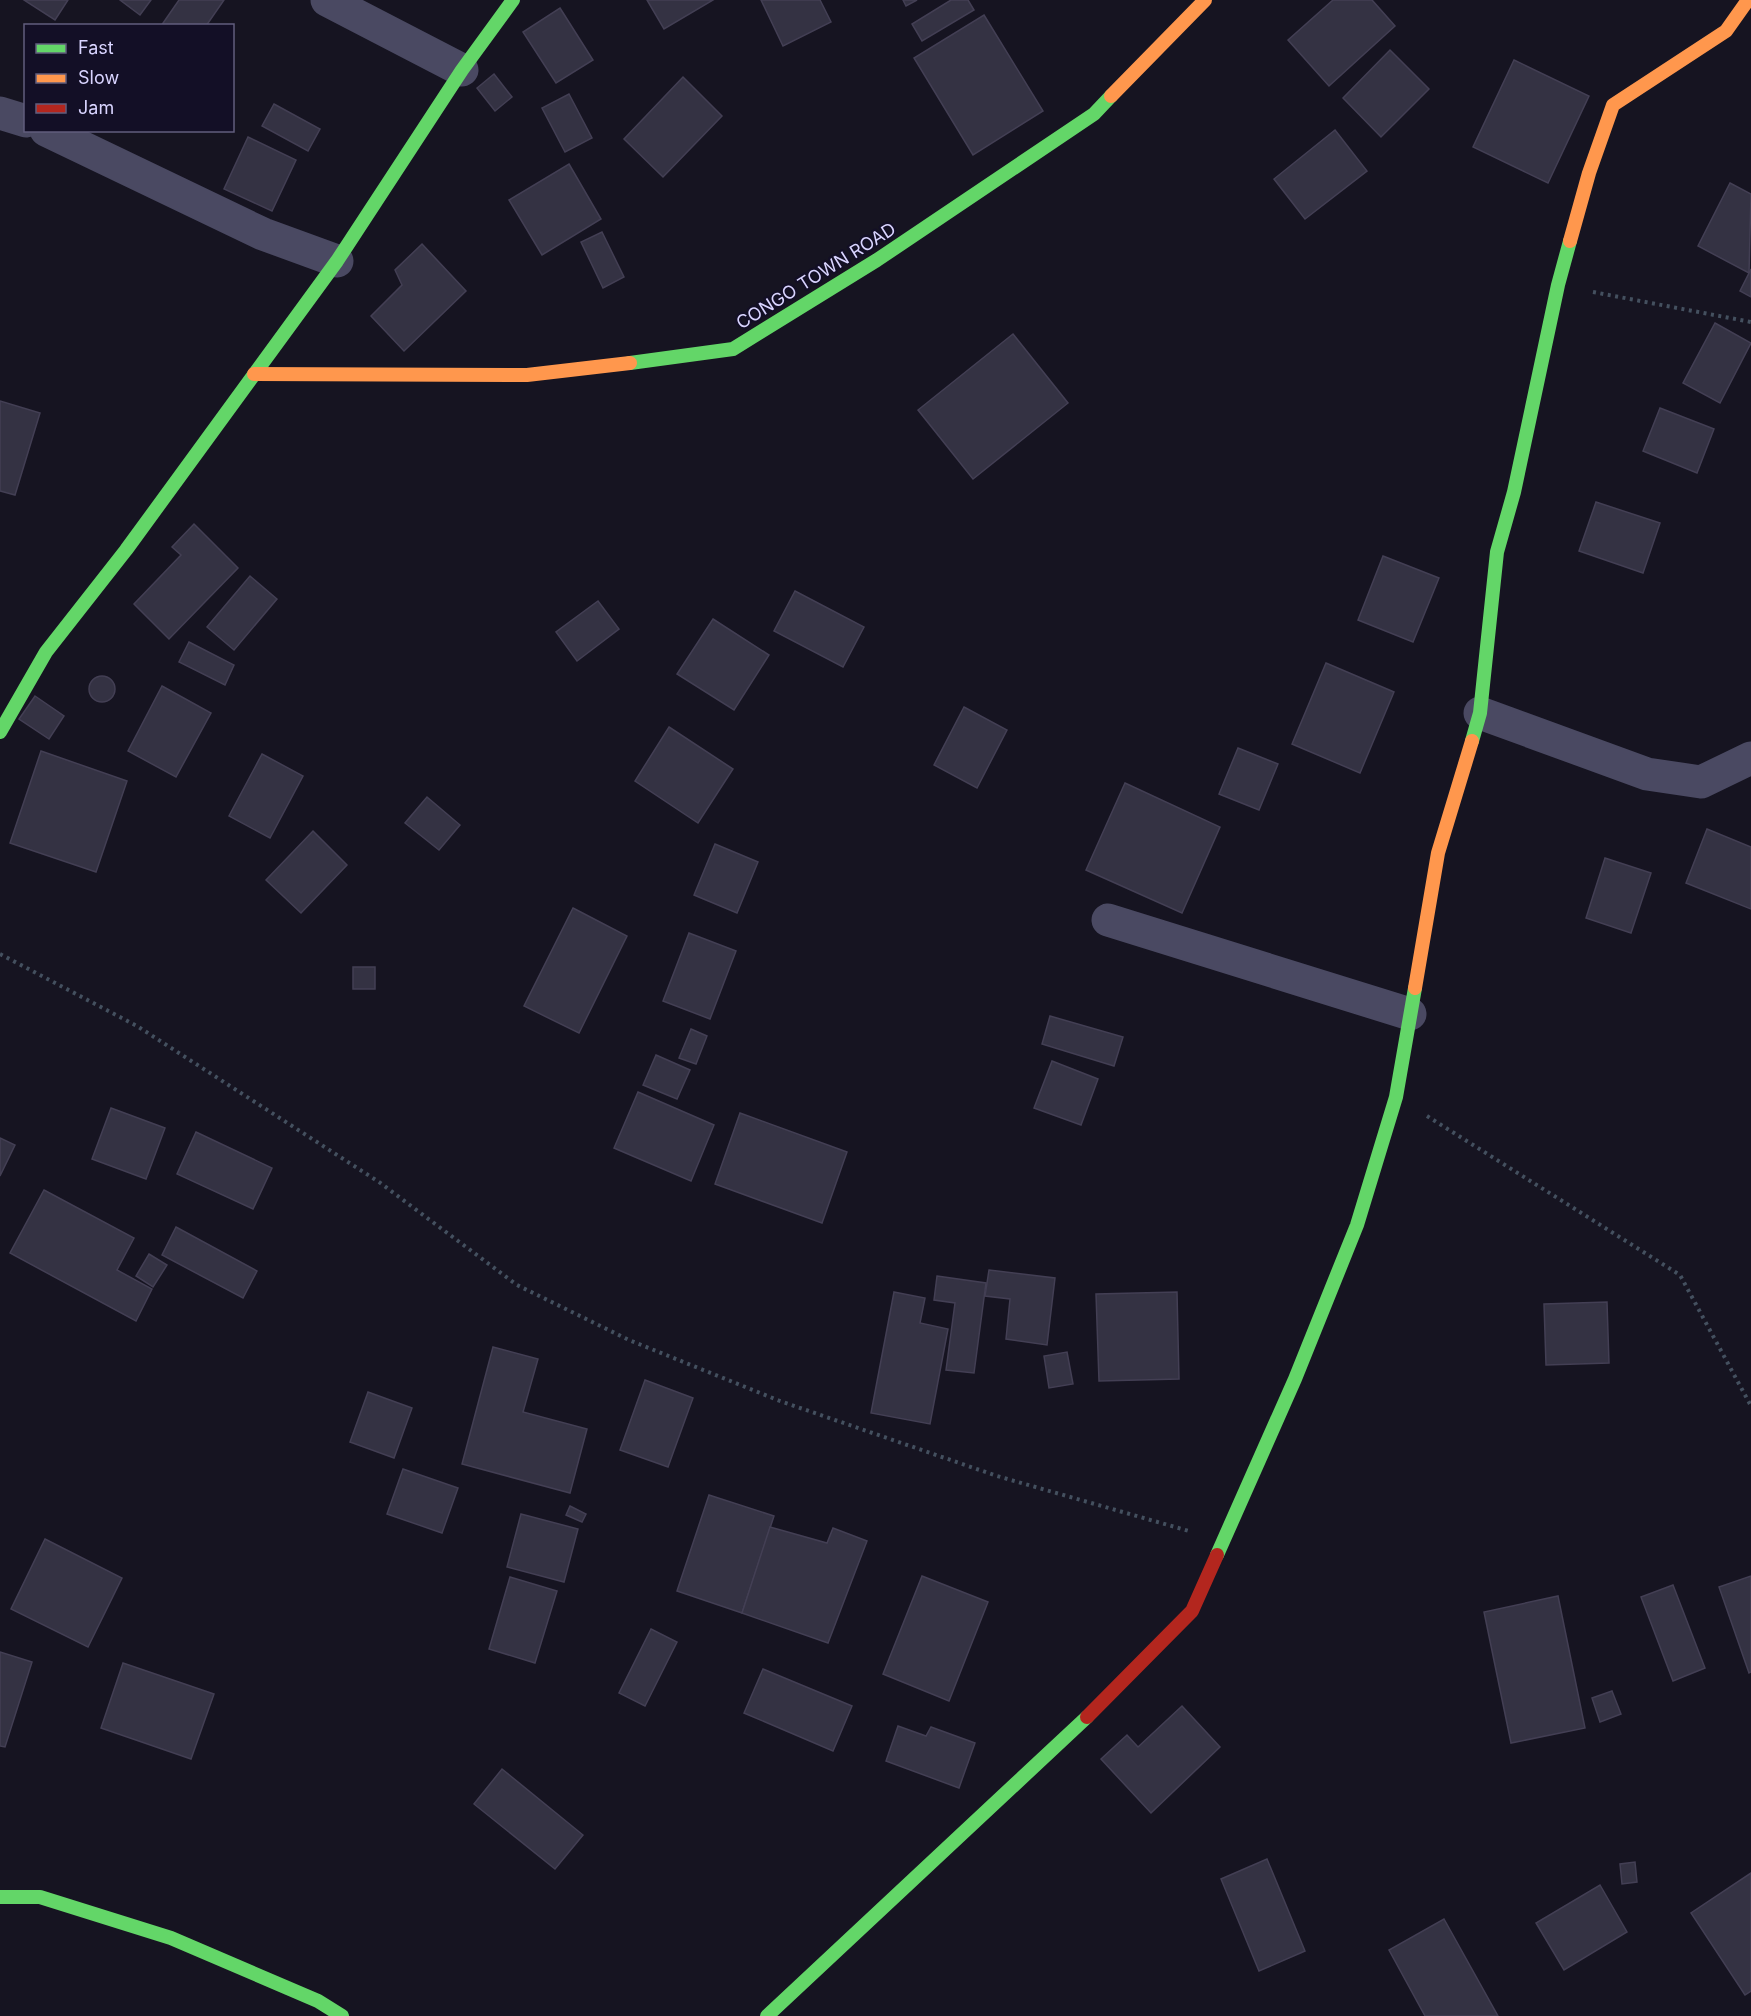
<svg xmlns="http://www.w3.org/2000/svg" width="1751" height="2016" viewBox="0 0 1751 2016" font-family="Inter,sans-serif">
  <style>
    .building { fill: #343243; stroke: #433f54; stroke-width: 1.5 }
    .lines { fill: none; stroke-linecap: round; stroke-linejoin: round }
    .path { stroke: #44505f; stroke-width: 4; stroke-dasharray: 3 4.5; stroke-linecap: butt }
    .street { stroke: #4a4962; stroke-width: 33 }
    .fast { stroke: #63d668; stroke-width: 14 }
    .slow { stroke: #ff974d; stroke-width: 14 }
    .jam { stroke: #b3261e; stroke-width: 14 }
    .labels { text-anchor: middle; stroke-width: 4.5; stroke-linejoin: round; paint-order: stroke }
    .street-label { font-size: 18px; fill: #d9d4ff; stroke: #130f26 }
  </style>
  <rect width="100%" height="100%" fill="#161421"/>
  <!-- building -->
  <g class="building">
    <path d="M24,0H68L55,20Z"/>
    <path d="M120,0H151L140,15Z"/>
    <path d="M179,0H224L206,26H161Z"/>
    <path d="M647,0H713L664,29Z"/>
    <path d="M761,0H820L831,22L783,46Z"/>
    <path d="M903,0H917L906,6Z"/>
    <path d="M951,0H968L974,10L922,41L912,24Z"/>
    <path d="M1333,0H1372L1395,26L1329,86L1288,40Z"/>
    <path d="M560,8L593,60L556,83L523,32Z"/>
    <path d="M984,15L1043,111L973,155L914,58Z"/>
    <path d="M1390,50L1429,89L1381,137L1343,98Z"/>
    <path d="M1514,60L1589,96L1548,183L1473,147Z"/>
    <path d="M494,74L512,97L495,111L477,88Z"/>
    <path d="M683,77L722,116L663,177L624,139Z"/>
    <path d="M569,94L592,138L565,152L542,108Z"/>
    <path d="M274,104L320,129L308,151L262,126Z"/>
    <path d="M1335,130L1367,171L1305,219L1274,179Z"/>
    <path d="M248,137L296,160L272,211L224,189Z"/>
    <path d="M569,164L601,219L542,255L509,200Z"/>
    <path d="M1730,183L1751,194L1749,273L1698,246Z"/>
    <path d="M602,232L624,277L603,288L581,242Z"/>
    <path d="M422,244L466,291L404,351L371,316L402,285L395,270Z"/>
    <path d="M1751,269V297L1740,291Z"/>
    <path d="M1715,323L1751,343L1720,403L1683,383Z"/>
    <path d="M1013,334L1068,403L973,479L918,410Z"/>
    <path d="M0,401L40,413L15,495L0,491Z"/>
    <path d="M1660,408L1714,429L1697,473L1643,451Z"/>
    <path d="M1596,502L1660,523L1643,573L1579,551Z"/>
    <path d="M194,524L238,568L169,639L134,604L181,555L172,547Z"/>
    <path d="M1383,556L1439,578L1413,642L1358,620Z"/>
    <path d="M250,576L277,599L234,650L207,627Z"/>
    <path d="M795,591L864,627L843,667L774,631Z"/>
    <path d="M598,601L619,629L577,661L556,632Z"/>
    <path d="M713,619L769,655L734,710L677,674Z"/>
    <path d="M189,642L234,665L225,685L179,662Z"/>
    <path d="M1326,663L1394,692L1360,773L1292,744Z"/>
    <circle cx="102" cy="689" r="13"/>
    <path d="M162,686L211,713L176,777L128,751Z"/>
    <path d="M35,696L64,716L49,739L19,719Z"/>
    <path d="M964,707L1007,730L977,788L934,765Z"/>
    <path d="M669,727L733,769L698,823L635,781Z"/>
    <path d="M1238,748L1278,764L1259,810L1219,794Z"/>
    <path d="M41,751L127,781L96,872L10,843Z"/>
    <path d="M262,754L303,776L270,838L229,816Z"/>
    <path d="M1125,783L1220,827L1182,913L1086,870Z"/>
    <path d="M427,797L460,825L439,850L405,823Z"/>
    <path d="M1707,829L1751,847V909L1686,883Z"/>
    <path d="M313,831L347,865L301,913L266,880Z"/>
    <path d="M715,844L758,862L737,913L694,895Z"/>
    <path d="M1605,858L1651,873L1631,933L1586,918Z"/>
    <path d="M573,908L627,936L579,1033L524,1006Z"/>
    <path d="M689,933L736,951L710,1019L663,1001Z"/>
    <rect x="353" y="967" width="22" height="22"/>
    <path d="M1050,1016L1123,1037L1114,1066L1042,1044Z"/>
    <path d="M691,1029L707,1036L696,1064L679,1058Z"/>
    <path d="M656,1055L690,1070L677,1099L643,1085Z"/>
    <path d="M1052,1061L1098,1079L1081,1125L1034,1108Z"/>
    <path d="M638,1092L714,1125L691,1181L614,1148Z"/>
    <path d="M111,1108L165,1128L146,1179L92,1159Z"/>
    <path d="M740,1113L847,1152L822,1223L715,1184Z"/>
    <path d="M196,1132L272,1168L253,1209L177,1174Z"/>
    <path d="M0,1138L15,1145L0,1176Z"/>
    <path d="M44,1190L134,1238L117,1270L152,1289L136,1321L10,1253Z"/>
    <path d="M176,1227L257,1271L243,1298L162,1255Z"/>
    <path d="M149,1254L167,1265L153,1287L136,1276Z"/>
    <path d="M989,1270L1055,1278L1047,1345L1006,1339L1010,1299L985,1296Z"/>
    <path d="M937,1276L986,1283L974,1373L946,1370L955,1303L934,1300Z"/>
    <path d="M894,1292L925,1298L920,1323L948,1329L930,1424L871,1413Z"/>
    <path d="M1177,1292L1179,1379L1099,1381L1096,1294Z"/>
    <path d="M1607,1302L1609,1363L1546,1365L1544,1304Z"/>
    <path d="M493,1347L538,1359L523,1412L587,1429L570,1493L462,1464Z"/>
    <path d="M1067,1352L1073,1384L1049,1388L1044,1356Z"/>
    <path d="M645,1380L693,1398L668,1467L620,1450Z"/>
    <path d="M368,1392L412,1408L394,1458L350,1442Z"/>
    <path d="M403,1469L458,1488L442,1533L387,1514Z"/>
    <path d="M709,1495L774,1516L742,1613L677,1591Z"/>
    <path d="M570,1506L586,1514L582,1522L566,1515Z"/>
    <path d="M521,1514L578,1529L564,1582L507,1567Z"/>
    <path d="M770,1527L827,1543L833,1528L867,1541L828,1643L742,1613Z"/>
    <path d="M45,1539L122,1578L88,1647L11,1609Z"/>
    <path d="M922,1576L988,1602L949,1701L883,1674Z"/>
    <path d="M1751,1576V1672L1749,1673L1719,1587Z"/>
    <path d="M510,1577L557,1591L535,1663L489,1649Z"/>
    <path d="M1673,1585L1705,1668L1673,1681L1641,1597Z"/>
    <path d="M1558,1596L1585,1728L1511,1743L1484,1612Z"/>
    <path d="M651,1629L677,1642L645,1706L619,1693Z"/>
    <path d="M0,1652L32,1662L5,1747L0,1746Z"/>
    <path d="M123,1663L214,1694L191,1759L101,1728Z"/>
    <path d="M763,1669L852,1706L833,1751L744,1713Z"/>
    <path d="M1612,1691L1621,1714L1600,1722L1592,1698Z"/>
    <path d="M1182,1706L1220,1747L1151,1813L1101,1759L1127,1735L1138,1747Z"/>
    <path d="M898,1726L926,1736L931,1727L975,1743L959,1788L886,1761Z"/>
    <path d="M502,1769L583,1835L555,1869L474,1804Z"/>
    <path d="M1267,1859L1305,1951L1259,1971L1221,1879Z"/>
    <path d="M1635,1862L1637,1882L1622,1884L1620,1864Z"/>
    <path d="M1751,1873V1991L1745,1995L1691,1913Z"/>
    <path d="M1600,1885L1627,1932L1564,1970L1536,1923Z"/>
    <path d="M1444,1919L1498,2016H1425L1389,1950Z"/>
  </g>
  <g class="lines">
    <!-- path -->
    <g class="path">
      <path d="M1593,292L1751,322"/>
      <path d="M0,954L137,1026L379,1182L517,1285L629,1340L780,1401L997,1476L1189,1531"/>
      <path d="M1427,1116L1680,1275L1751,1406"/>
    </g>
    <!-- street -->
    <g class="street">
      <path d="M327,0L462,70"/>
      <path d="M0,113L26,121"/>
      <path d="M46,130L263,234L337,261"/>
      <path d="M1480,713L1647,774L1701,782L1751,758"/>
      <path d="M1108,920L1410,1014"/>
    </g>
    <!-- fast -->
    <g class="fast">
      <path d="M630,363L733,349L877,260L1094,114L1111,96"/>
      <path d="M0,732L46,652L126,550L337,261L462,70L513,0"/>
      <path d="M1472,741L1480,713L1497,552L1514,492L1558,285L1570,241"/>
      <path d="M1217,1555L1295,1379L1357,1225L1396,1097L1415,988"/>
      <path d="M0,1897H40L171,1938L318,2001L342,2016"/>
      <path d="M767,2016L1087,1717"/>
    </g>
    <!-- slow -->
    <g class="slow">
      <path d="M1111,96L1205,0"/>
      <path d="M1570,241L1589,173L1613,105L1726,31L1748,0"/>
      <path d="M254,374L527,375L630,363"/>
      <path d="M1415,988L1438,853L1472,741"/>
    </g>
    <!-- jam -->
    <path class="jam" d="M1087,1717L1192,1611L1217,1555"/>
  </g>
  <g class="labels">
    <!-- street labels -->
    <g class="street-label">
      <text transform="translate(816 276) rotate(-32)" y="6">CONGO TOWN ROAD</text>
    </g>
  </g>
  <!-- legend -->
  <rect x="24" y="24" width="210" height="108" fill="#130f26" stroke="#625e7d" stroke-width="1.5"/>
  <rect x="36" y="44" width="30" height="9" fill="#63d668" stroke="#625e7d" stroke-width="1.5"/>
  <text x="78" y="54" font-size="18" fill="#d9d4ff">Fast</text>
  <rect x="36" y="74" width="30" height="9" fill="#ff974d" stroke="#625e7d" stroke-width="1.5"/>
  <text x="78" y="84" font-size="18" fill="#d9d4ff">Slow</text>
  <rect x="36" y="104" width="30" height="9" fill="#b3261e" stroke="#625e7d" stroke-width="1.5"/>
  <text x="78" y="114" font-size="18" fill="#d9d4ff">Jam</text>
</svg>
